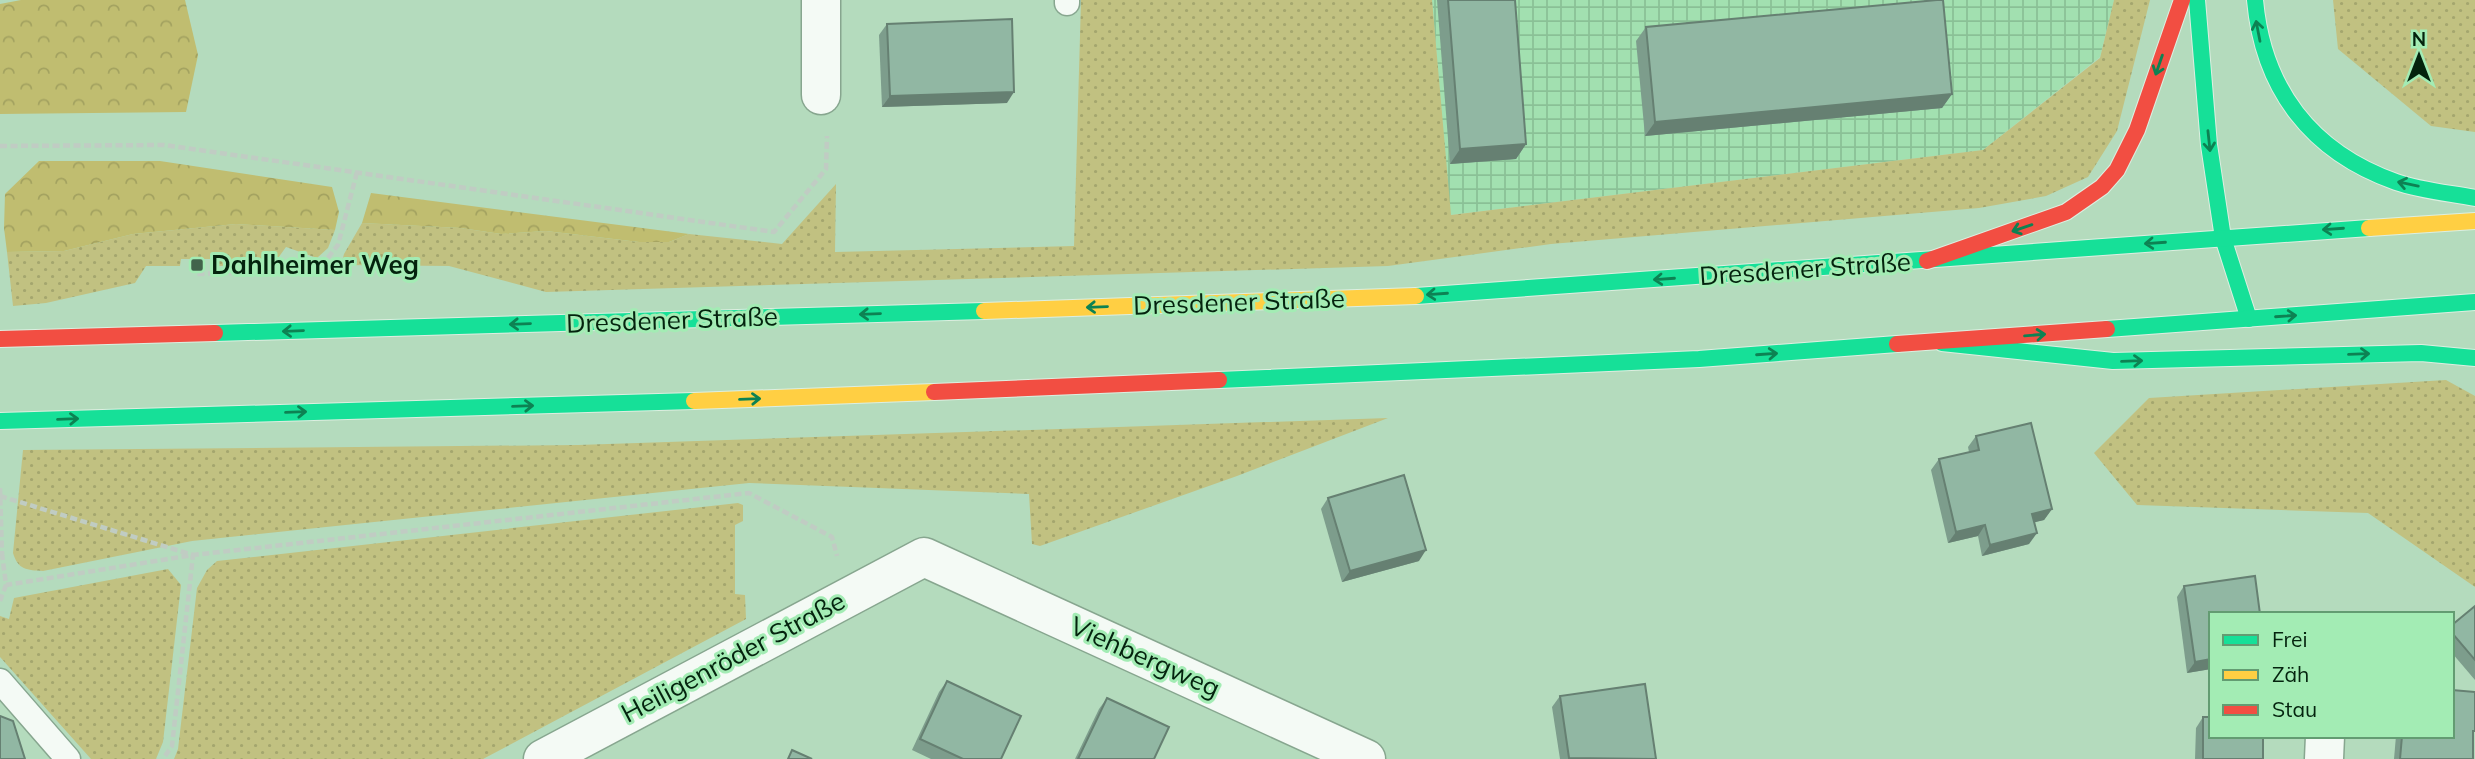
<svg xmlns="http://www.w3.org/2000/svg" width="2475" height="759" viewBox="0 0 2475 759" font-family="Mulish,sans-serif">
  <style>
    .industrial { fill: url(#industrial-grid) }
    .grass { fill: url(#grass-dots) }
    .forest { fill: url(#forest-crowns) }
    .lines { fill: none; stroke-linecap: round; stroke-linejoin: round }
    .lane-casing { stroke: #87a68f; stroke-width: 27 }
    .street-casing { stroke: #87a68f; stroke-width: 41 }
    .fast-casing { stroke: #ddefe1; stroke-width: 18 }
    .slow-casing { stroke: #ddefe1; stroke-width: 18 }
    .jam-casing { stroke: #ddefe1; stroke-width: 18 }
    .path { stroke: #c0ccc3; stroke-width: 4.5; stroke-dasharray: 7 3.5; stroke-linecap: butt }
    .lane { stroke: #f4faf5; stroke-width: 24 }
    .street { stroke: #f4faf5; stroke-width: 38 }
    .fast { stroke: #16e098; stroke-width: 16 }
    .slow { stroke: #ffcf43; stroke-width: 16 }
    .jam { stroke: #f24e42; stroke-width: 16 }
    .path-bridge { stroke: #c0ccc3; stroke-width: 4.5; stroke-dasharray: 7 3.5; stroke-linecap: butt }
    .wall { fill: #7d9d8c }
    .shaded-wall { fill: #668072 }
    .building { fill: #91b7a3; stroke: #668072; stroke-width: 2 }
    .oneway { stroke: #0d8253 }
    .poi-dot { fill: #42634b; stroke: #a3ecb4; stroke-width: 2.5 }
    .labels { text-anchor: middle; stroke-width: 6; stroke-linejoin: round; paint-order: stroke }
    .poi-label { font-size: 26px; font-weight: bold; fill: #04230e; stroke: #a3ecb4; text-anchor: start }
    .street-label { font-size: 26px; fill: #04230e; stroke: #a3ecb4 }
  </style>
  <defs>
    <pattern id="industrial-grid" width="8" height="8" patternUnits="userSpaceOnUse" patternTransform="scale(1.75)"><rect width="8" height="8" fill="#a2e0b0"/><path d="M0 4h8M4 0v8" fill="none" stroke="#8ac096"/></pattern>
    <pattern id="grass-dots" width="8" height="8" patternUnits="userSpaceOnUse" patternTransform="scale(1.75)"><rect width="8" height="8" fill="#c1c181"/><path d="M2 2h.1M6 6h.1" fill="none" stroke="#a4a66e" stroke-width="1.8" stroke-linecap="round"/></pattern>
    <pattern id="forest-crowns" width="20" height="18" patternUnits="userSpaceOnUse" patternTransform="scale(1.75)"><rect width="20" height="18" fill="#c0bd70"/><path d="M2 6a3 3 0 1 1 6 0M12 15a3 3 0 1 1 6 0" fill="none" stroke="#a3a260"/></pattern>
  </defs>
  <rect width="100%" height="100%" fill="#b4dbbd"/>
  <!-- industrial -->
  <path class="industrial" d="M1432,0H2114L2100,57L1983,150L1450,215Z"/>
  <!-- grass -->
  <g class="grass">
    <path d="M1081,0H1432L1451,215L1983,150L2100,58L2114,0H2150L2117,131L2088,177L2046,196L1979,208L1551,244L1388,266L546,292L449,266L341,265L344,254L362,223L461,228L501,234L546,231L639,242H669L689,234L782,244L836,184L835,252L1074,246Z"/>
    <path d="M2333,0H2475V132L2431,126L2338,49Z"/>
    <path d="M236,224L335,230L328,248L317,258L286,247L273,265L215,266V259H181L180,266H146L135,283L46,303L13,306L7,252L64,251L133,234Z"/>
    <path d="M2446,380L2475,396V587L2368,513L2137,505L2094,453L2149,398Z"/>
    <path d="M1388,418L1237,476L1040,546L1032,544L1029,494L749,483L192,541L43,571C27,570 18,570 13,553L23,450L578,445Z"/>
    <path d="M738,503L743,505V521L735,525V594L745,595L746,619L483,759H174L178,749L197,588L207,570L217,561Z"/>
    <path d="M168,569L181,585L163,742L156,759H91L0,657V616L9,619L14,598Z"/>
  </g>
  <!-- forest -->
  <g class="forest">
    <path d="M21,0H185L198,55L186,112L0,114V4Z"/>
    <path d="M39,161H160L332,187L339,212L335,230L236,224L133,234L64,251L7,252L4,228L5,194Z"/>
    <path d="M371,193L689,234L669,242H639L546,231L501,234L461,228L362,223Z"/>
  </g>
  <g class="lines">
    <!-- lane casing -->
    <g class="lane-casing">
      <g id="lane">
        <path d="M1067,3V0"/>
        <path d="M0,681L68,759"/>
      </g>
    </g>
    <!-- street casing -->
    <g class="street-casing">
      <g id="street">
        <path d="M821,0V95"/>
        <path d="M543,759L924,557L1366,759"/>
        <path d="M2324,759L2325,736"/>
      </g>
    </g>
    <!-- fast casing -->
    <g class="fast-casing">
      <g id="fast">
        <path d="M2197,0L2209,145L2223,238L2249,319"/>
        <path d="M2255,0C2263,89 2311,152 2396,182C2422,191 2449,193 2475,198"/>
        <path d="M1416,296L2369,228"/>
        <path d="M2107,329L2475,302"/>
        <path d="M215,333L984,311"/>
        <path d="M1942,343L2113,361L2421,353L2475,358"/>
        <path d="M1219,380L1699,359L1897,344"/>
        <path d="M0,421L694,401"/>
      </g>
    </g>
    <!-- slow casing -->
    <g class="slow-casing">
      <g id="slow">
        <path d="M2369,228L2475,221"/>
        <path d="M984,311L1416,296"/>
        <path d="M694,401L934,392"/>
      </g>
    </g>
    <!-- jam casing -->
    <g class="jam-casing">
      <g id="jam">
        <path d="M1927,261L2066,212L2102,187L2117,170L2137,130L2182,0"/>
        <path d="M0,339L215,333"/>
        <path d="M1897,344L2107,329"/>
        <path d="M934,392L1219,380"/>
      </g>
    </g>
    <!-- path -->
    <g class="path">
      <path d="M0,146L164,145L774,232L826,169L827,136"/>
      <path d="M197,265L196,274L318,270L338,245L357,172"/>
      <path d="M0,496L193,555L172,746L163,759"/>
      <path d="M2,553L6,585L193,555L749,493L832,537L837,556"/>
      <path d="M0,601L6,585"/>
    </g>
    <!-- lane -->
    <use href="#lane" class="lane"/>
    <!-- street -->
    <use href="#street" class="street"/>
    <!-- fast -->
    <use href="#fast" class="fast"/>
    <!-- slow -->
    <use href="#slow" class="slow"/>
    <!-- jam -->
    <use href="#jam" class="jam"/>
    <!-- path-bridge -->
    <path class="path-bridge" d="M0,488L2,553"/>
  </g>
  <!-- wall -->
  <g class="wall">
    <path d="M1437,0H1515L1526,144L1516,159L1450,164Z"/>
    <path d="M887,24L1007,103L882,107L879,35Z"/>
    <path d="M1646,27L1952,94L1942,108L1645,136L1636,41Z"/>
    <path d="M1976,436L2052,509L2044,520L2034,522L2029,544L1982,556L1978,536L1948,543L1931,470L1939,459L1969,452L1968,447Z"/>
    <path d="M1328,498L1419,561L1342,582L1321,509Z"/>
    <path d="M2184,586L2211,614V669L2187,673L2177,597Z"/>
    <path d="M2475,606V680L2452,653V625Z"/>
    <path d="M947,681L1001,759H931L912,750L939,692Z"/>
    <path d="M1560,696L1656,759H1560L1552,707Z"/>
    <path d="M1107,698L1154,759H1075L1099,709Z"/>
    <path d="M2203,717L2263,759H2195L2196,728Z"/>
    <path d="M2396,736H2452L2473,742V759H2394Z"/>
  </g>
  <!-- shaded-wall -->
  <g class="shaded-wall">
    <path d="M1014,92L1007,103L882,107L890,96Z"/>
    <path d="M1952,94L1942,108L1645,136L1655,122Z"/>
    <path d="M1526,144L1516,159L1450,164L1460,149Z"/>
    <path d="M2052,509L2044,520L2024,525L2032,514Z"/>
    <path d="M1985,525L1978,536L1948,543L1956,532Z"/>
    <path d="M2037,533L2029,544L1982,556L1990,545Z"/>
    <path d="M1426,550L1419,561L1342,582L1350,571Z"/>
    <path d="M2211,659V669L2187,673L2195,662Z"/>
  </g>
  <!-- building -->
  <g class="building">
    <path d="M1448,0H1515L1526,144L1460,149Z"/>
    <path d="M1937,0H1943L1952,94L1655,122L1646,27Z"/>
    <path d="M1012,19L1014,92L890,96L887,24Z"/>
    <path d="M2031,423L2052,509L2032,514L2037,533L1990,545L1985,525L1956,532L1939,459L1979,450L1976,436Z"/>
    <path d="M1404,475L1426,550L1350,571L1328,498Z"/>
    <path d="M2255,576L2260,614H2211V659L2195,662L2184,586Z"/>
    <path d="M2475,606V660L2452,633V625Z"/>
    <path d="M947,681L1021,716L1001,759H963L920,739Z"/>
    <path d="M1645,684L1656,759L1569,758L1560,696Z"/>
    <path d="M2452,690L2475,692V731H2473V759H2400L2402,736H2452Z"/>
    <path d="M1107,698L1169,727L1154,759H1078Z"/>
    <path d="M0,716L13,721L25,759H0Z"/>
    <path d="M2203,717H2211V736H2263V759H2203Z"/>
    <path d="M792,750L812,759H788Z"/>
  </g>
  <!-- one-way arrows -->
  <defs><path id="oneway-shaft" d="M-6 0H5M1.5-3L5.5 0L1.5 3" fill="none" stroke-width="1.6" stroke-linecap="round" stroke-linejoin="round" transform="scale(1.75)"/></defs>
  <g class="oneway">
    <use href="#oneway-shaft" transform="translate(2258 31) rotate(-101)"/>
    <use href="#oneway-shaft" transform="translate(2159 65) rotate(109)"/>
    <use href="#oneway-shaft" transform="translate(2209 141) rotate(84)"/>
    <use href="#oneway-shaft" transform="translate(2408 184) rotate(-168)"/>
    <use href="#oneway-shaft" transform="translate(2022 228) rotate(161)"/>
    <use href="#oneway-shaft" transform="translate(2333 229) rotate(176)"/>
    <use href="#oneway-shaft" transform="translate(2155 243) rotate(176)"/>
    <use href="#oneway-shaft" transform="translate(1664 279) rotate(176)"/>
    <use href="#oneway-shaft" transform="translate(1437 294) rotate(176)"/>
    <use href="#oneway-shaft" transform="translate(1097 307) rotate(178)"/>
    <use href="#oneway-shaft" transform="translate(870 314) rotate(178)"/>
    <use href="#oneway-shaft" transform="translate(2286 316) rotate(-4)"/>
    <use href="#oneway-shaft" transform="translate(520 324) rotate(178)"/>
    <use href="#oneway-shaft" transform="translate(293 331) rotate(178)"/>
    <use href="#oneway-shaft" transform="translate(2035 335) rotate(-5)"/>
    <use href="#oneway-shaft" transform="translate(1767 354) rotate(-4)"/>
    <use href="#oneway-shaft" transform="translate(2359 354) rotate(-2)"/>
    <use href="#oneway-shaft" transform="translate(2132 361) rotate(-2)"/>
    <use href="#oneway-shaft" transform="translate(750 399) rotate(-2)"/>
    <use href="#oneway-shaft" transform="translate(523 406) rotate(-2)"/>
    <use href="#oneway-shaft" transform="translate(296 412) rotate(-2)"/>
    <use href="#oneway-shaft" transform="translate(68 419) rotate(-2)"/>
  </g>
  <!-- markers -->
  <rect class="poi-dot" x="190" y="258" width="14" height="14" rx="3.5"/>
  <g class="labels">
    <!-- poi labels -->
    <g class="poi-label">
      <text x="211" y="274">Dahlheimer Weg</text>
    </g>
    <!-- street labels -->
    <g class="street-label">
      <text transform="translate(1805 269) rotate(-4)" y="9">Dresdener Straße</text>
      <text transform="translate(1239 302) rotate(-2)" y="9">Dresdener Straße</text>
      <text transform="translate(672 320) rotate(-2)" y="9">Dresdener Straße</text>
      <text transform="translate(733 657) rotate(-28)" y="9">Heiligenröder Straße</text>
      <text transform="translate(1145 657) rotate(24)" y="9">Viehbergweg</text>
    </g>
  </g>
  <!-- legend -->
  <rect x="2209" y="612" width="245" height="126" fill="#a3ecb4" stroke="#639c72" stroke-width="2"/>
  <rect x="2223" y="635" width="35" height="10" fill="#16e098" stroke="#639c72" stroke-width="2"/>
  <text x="2272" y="647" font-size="21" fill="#04230e">Frei</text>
  <rect x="2223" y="670" width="35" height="10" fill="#ffcf43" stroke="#639c72" stroke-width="2"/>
  <text x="2272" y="682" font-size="21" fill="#04230e">Zäh</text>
  <rect x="2223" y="705" width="35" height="10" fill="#f24e42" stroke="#639c72" stroke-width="2"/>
  <text x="2272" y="717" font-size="21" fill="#04230e">Stau</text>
  <!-- north arrow -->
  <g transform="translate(2419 56)" stroke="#a3ecb4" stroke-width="5" paint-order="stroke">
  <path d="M0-5L12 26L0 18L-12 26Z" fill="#04230e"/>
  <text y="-10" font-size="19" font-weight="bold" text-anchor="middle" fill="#04230e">N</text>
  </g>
</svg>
